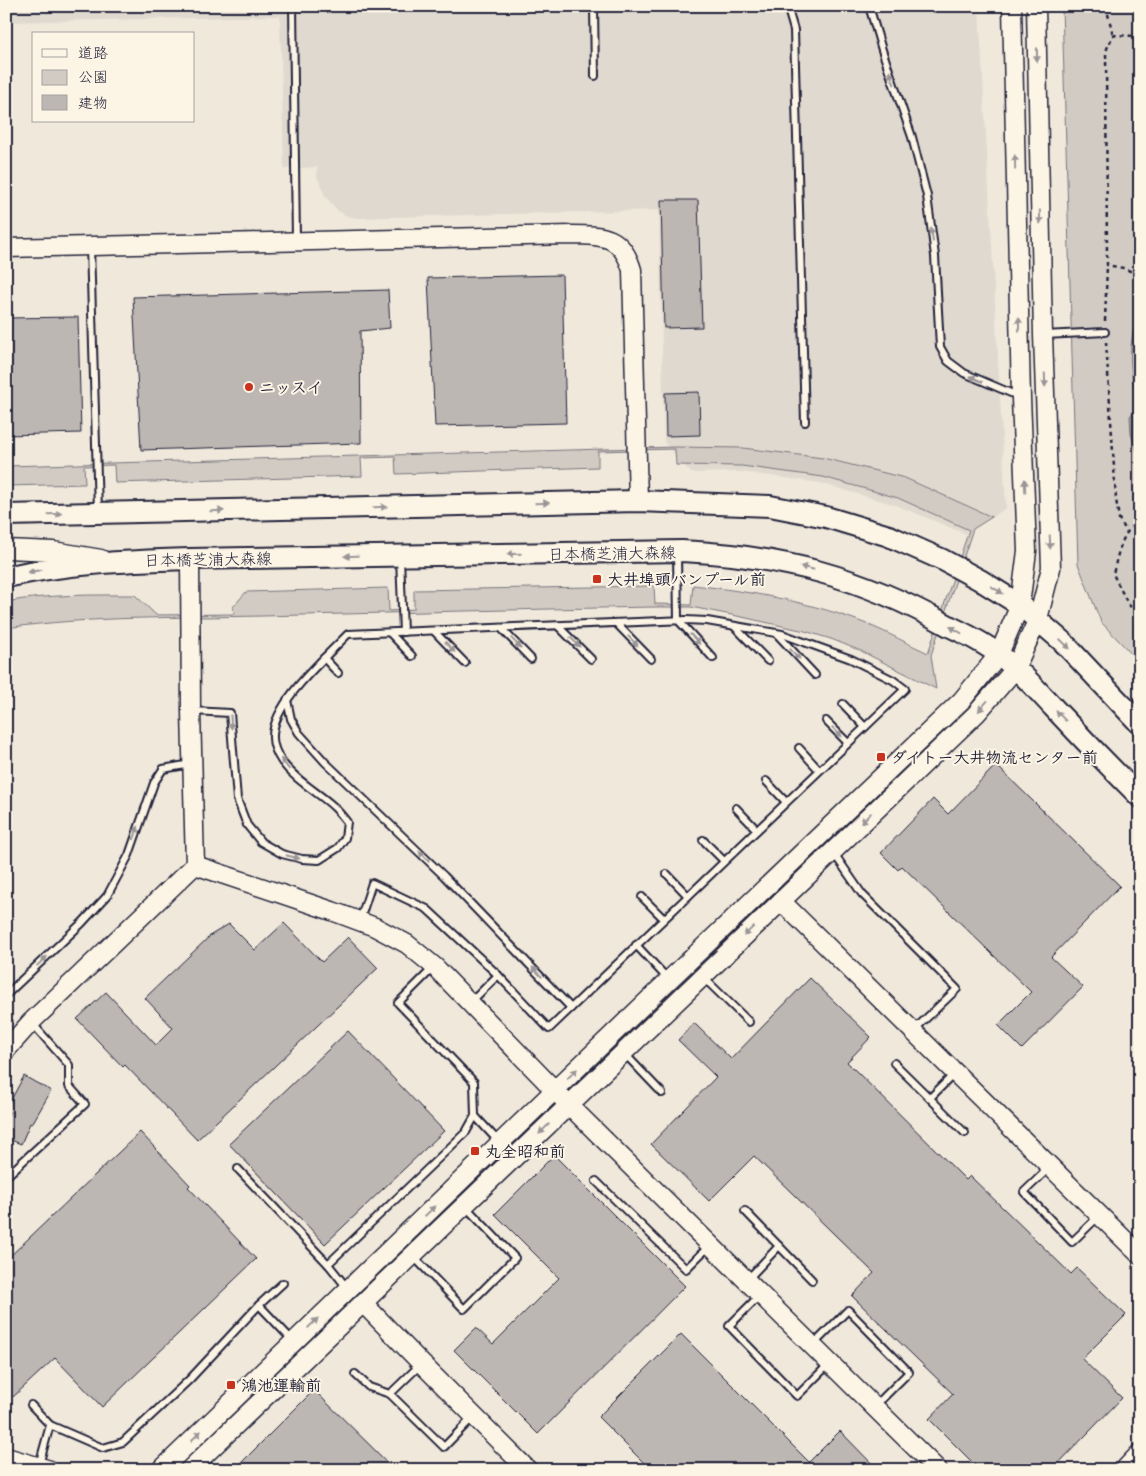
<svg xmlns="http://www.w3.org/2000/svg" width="1146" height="1476" viewBox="0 0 1146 1476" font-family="Kalam,'Klee One',sans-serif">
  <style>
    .built { fill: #e0d9cf }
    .green { fill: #d1cbc3; stroke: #7a767f }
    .water { fill: #a6a2a2; stroke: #716f79 }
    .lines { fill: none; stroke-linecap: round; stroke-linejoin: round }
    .shore { stroke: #575564; stroke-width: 1 }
    .building { fill: #bcb7b3; stroke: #22223b }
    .lane-casing { stroke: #22223b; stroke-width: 10 }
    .secondary-casing { stroke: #22223b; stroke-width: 21 }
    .primary-casing { stroke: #22223b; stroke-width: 24 }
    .path { stroke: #22223b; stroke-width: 2.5; stroke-dasharray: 4 4; stroke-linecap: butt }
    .lane { stroke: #fcf5e5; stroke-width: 6 }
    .secondary { stroke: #fcf5e5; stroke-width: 18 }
    .primary { stroke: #fcf5e5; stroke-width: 20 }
    .oneway { fill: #9a9698 }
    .poi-dot { fill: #c8321e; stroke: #fcf5e5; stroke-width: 2 }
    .labels { text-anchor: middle; stroke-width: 4; stroke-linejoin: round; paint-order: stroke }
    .poi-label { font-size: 16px; font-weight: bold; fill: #22223b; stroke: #fcf5e5; text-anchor: start }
    .street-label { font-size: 16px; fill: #22223b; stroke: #fcf5e5 }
  </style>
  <rect width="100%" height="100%" fill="#efe8db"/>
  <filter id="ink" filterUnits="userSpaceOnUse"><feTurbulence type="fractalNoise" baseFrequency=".02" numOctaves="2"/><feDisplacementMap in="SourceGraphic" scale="10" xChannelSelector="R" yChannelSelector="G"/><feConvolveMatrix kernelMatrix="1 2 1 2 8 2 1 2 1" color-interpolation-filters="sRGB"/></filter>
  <g filter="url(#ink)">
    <!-- built -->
    <path class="built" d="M6,6H979L1006,508L966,534L896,505L820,483L741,472L691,473L664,442L659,210L357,218L347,216L338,211L325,196L317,176V167L284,169L280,16L6,22Z"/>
    <!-- green -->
    <g class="green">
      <path d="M1062,6H1140V663L1101,622L1078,564Z"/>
      <path d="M675,447L743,448L823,458L905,478L992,517L973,529L931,655L936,689L861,651L831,639L805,631L742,617L691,607H655C524,609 393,613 262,616C177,618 91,616 6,628V602C45,594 95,595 135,595L156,615L234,614L233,607L246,592L388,588L389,611L414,609V590L654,586L655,604L691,605L693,585C753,592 813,602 869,625C889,633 908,644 928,653L969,530L898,498L823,477L742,466L676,465L675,449L598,451V467L396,474L395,457L361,458L362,476L115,483L114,465L84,466L85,484L6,486V466Z"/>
    </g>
    <!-- water -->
    <g class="water">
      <path d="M1140,308V386L1134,387C1128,359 1130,335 1140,308Z"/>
      <path d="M1140,404V461L1131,434L1130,416Z"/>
    </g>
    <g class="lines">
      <!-- shore -->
      <path class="shore" d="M1140,323C1135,342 1134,360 1137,380L1140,381"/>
    </g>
    <!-- building -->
    <g class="building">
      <path d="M661,200H698L702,327L664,328Z"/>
      <path d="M562,275L566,423L435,426L428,278Z"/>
      <path d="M388,290L390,328L360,331L361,443L141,450L133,297Z"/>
      <path d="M78,317L81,433L6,435V318Z"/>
      <path d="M699,392L700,435L666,436L665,393Z"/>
      <path d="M996,765L1120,886L1051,957L1083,987L1022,1049L998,1025L1031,992L902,866L898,870L881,853L933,799L948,814Z"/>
      <path d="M284,923L322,962L348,937L378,968L197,1140L125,1065L123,1067L77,1019L106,992L156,1045L173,1028L145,998L211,935L229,924L255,950Z"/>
      <path d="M810,978L871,1037L847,1062L966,1180L970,1176L1071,1274L1077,1268L1126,1315L1082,1359L1122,1398L1052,1470H980L929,1419L953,1394L852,1296L874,1273L754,1156L709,1201L651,1144L716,1077L678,1040L694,1023L731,1059Z"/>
      <path d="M348,1031L444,1131L325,1244L229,1144Z"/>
      <path d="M24,1076L51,1091L32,1124L30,1123L21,1144L6,1138V1120L10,1112L6,1109Z"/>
      <path d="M140,1132L190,1185L188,1187L256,1259L102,1407L55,1358L13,1397L6,1390V1260Z"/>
      <path d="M554,1155L685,1286L538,1434L454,1350L476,1328L493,1344L559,1278L495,1214Z"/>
      <path d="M681,1334L809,1462L840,1431L878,1470H651L598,1417Z"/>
      <path d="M314,1390L395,1470H234Z"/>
    </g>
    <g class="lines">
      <!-- lane casing -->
      <g class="lane-casing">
        <g id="lane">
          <path d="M293,6L296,240"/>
          <path d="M594,6L595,76"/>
          <path d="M787,6L794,30L805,422"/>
          <path d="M869,6L882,50L912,137L927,196L935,256L940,347L948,361L964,373L1020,397"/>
          <path d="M90,247L98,510"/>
          <path d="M1044,335L1105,332"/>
          <path d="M677,553L678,620L713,658"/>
          <path d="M400,558L403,632"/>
          <path d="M616,623L651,659"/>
          <path d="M558,626L591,659"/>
          <path d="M734,626L768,661"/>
          <path d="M501,628L531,659"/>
          <path d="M434,631L465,663"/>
          <path d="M390,633L412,656"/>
          <path d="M776,633L815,675"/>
          <path d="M324,658L338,673"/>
          <path d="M287,700L291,719L299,733L325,762L444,876L571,1008"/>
          <path d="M843,704L865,727"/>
          <path d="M192,711L230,713L237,799L247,825L261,842L282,854L302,859L319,860L338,848L345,838L347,822C343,817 339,812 334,807C318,792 296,781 282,762C278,756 273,746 273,738C271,704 326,657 348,634L686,620L707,621L782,634L851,659L893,680L905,689L549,1029L498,975L427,909L372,883L360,920"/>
          <path d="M826,721L848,743"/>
          <path d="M799,748L819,770"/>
          <path d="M766,781L786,802"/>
          <path d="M736,808L757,830"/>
          <path d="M703,840L724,861"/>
          <path d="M833,852L862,894L957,989L914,1030"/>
          <path d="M667,874L688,896"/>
          <path d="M642,897L664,919"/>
          <path d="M636,945L668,979"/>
          <path d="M434,967L398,1003L474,1082L475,1116L499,1142"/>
          <path d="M703,977L749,1022"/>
          <path d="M6,995L82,923L107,896L129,855L154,783L163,769L191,764"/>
          <path d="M471,1002L498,975"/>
          <path d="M624,1053L662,1093"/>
          <path d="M894,1063L965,1133"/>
          <path d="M930,1098L954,1074"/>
          <path d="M1050,1167L1024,1192L1072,1242L1099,1216"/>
          <path d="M238,1169L328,1264"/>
          <path d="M9,1174L85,1104L69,1086V1065L32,1023"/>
          <path d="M596,1181L686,1269L709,1246"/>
          <path d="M745,1211L779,1246"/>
          <path d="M413,1256L464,1309L515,1258L465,1206"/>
          <path d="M747,1280L779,1246L812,1280"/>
          <path d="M283,1283L259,1305L293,1341"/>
          <path d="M348,1289L328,1264L466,1132L475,1116"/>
          <path d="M759,1296L729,1326L797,1396L829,1364"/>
          <path d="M814,1344L848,1310L909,1372L875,1406"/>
          <path d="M355,1374L369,1387L390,1394L444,1447L473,1417"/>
          <path d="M390,1394L420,1365"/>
          <path d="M31,1405L50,1425"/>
          <path d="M39,1465L50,1425L103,1448L123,1442L190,1379L259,1305"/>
        </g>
      </g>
      <!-- secondary casing -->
      <g class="secondary-casing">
        <g id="secondary">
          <path d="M6,248L572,235C604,235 622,236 632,270L638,501"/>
          <path d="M6,549L53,551L101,559"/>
          <path d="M195,865L332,911L375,927L407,944L435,967L569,1105L938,1470"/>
          <path d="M781,901L1140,1255"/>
          <path d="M6,1050L31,1022L195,865L191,711L190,559"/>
          <path d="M363,1303L421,1363L528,1470"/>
          <path d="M6,1457L50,1470"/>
          <path d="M161,1470L669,980L962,700L999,654L1020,605L1027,551L1021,398L1012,6"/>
          <path d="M189,1470L976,714L1015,669L1038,619L1051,568L1043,335L1036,6"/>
          <path d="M1124,1470L1140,1453"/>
        </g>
      </g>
      <!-- primary casing -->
      <g class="primary-casing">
        <g id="primary">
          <path d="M6,515L638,501L770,506L826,517L889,536L943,560L980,580L1020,605L1063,642L1140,724"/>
          <path d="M6,577C66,563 128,561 190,559L682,551C782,556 862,577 949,626C966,634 984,643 998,654C1018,668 1036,689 1053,707C1081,737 1110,767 1140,797"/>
        </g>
      </g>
      <!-- path -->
      <g class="path">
        <path d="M1107,6V10L1113,35"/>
        <path d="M1140,38L1137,36L1113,35L1106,51L1107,265L1123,268L1140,275"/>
        <path d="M1105,321L1107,265"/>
        <path d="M1106,342L1116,499L1119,519L1127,532"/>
        <path d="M1140,520C1121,531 1118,555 1113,574L1128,604L1140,616"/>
      </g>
      <!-- lane -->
      <use href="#lane" class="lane"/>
      <!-- secondary -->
      <use href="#secondary" class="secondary"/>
      <!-- primary -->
      <use href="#primary" class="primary"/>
    </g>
    <!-- one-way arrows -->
    <defs><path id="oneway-solid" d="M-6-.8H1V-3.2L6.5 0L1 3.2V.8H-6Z" transform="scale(1.25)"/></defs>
    <g class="oneway">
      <use href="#oneway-solid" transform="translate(1037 55) rotate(89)"/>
      <use href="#oneway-solid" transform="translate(892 78) rotate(-110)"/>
      <use href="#oneway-solid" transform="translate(1015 162) rotate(-91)"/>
      <use href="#oneway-solid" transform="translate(1040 217) rotate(89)"/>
      <use href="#oneway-solid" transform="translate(932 235) rotate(-98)"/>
      <use href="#oneway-solid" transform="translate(1019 324) rotate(-91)"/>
      <use href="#oneway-solid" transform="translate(976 379) rotate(-155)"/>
      <use href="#oneway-solid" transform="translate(1045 380) rotate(88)"/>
      <use href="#oneway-solid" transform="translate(1025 486) rotate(-92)"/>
      <use href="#oneway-solid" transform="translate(542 503) rotate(-1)"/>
      <use href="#oneway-solid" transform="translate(380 507) rotate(-1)"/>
      <use href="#oneway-solid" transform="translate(217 511) rotate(-1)"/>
      <use href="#oneway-solid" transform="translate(55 514) rotate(-1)"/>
      <use href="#oneway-solid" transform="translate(1050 542) rotate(88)"/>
      <use href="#oneway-solid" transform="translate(514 554) rotate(179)"/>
      <use href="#oneway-solid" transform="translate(351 556) rotate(179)"/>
      <use href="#oneway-solid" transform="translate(807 568) rotate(-167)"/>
      <use href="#oneway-solid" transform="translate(35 571) rotate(170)"/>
      <use href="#oneway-solid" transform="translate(997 590) rotate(32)"/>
      <use href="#oneway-solid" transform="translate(956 630) rotate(-150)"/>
      <use href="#oneway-solid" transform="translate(695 639) rotate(47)"/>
      <use href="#oneway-solid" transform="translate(633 641) rotate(46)"/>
      <use href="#oneway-solid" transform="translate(575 642) rotate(45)"/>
      <use href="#oneway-solid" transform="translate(516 643) rotate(46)"/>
      <use href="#oneway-solid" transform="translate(1065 644) rotate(44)"/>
      <use href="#oneway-solid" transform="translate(450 647) rotate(47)"/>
      <use href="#oneway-solid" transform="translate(795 654) rotate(46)"/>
      <use href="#oneway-solid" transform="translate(983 706) rotate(131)"/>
      <use href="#oneway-solid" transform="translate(1061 716) rotate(-134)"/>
      <use href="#oneway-solid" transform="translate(231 722) rotate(85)"/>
      <use href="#oneway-solid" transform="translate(837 732) rotate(46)"/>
      <use href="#oneway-solid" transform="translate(285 764) rotate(-128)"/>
      <use href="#oneway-solid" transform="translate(866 818) rotate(136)"/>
      <use href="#oneway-solid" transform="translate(136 833) rotate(-72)"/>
      <use href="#oneway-solid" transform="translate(424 856) rotate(-136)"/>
      <use href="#oneway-solid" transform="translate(293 857) rotate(14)"/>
      <use href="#oneway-solid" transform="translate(749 931) rotate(136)"/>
      <use href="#oneway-solid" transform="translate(42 961) rotate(-43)"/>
      <use href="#oneway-solid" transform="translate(537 972) rotate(-134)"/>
      <use href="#oneway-solid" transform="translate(572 1074) rotate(-44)"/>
      <use href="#oneway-solid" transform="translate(544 1129) rotate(136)"/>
      <use href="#oneway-solid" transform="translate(430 1211) rotate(-44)"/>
      <use href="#oneway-solid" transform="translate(313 1323) rotate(-44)"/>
      <use href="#oneway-solid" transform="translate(196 1436) rotate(-44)"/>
    </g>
  </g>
  <!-- markers -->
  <g class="poi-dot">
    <circle cx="249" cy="387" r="5"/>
    <rect x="592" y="574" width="10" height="10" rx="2.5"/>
    <rect x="876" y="752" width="10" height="10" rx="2.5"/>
    <rect x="470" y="1146" width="10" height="10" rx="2.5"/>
    <rect x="226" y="1380" width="10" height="10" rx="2.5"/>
  </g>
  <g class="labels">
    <!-- poi labels -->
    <g class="poi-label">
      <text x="259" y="393">ニッスイ</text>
      <text x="607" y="585">大井埠頭バンプール前</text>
      <text x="891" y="763">ダイトー大井物流センター前</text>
      <text x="485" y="1157">丸全昭和前</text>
      <text x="241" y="1391">鴻池運輸前</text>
    </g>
    <!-- street labels -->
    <g class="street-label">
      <text transform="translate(612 553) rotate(-1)" y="6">日本橋芝浦大森線</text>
      <text transform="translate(208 559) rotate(-1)" y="6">日本橋芝浦大森線</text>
    </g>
  </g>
  <!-- margin -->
  <rect width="1146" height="1476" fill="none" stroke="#fcf5e5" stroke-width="25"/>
  <rect x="12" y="12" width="1121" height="1451" fill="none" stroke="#22223b" stroke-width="2" filter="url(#ink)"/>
  <!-- legend -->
  <rect x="32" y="32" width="162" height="90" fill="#fcf5e5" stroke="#a5a1a1"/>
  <rect x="42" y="49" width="25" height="8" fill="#fcf5e5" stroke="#a5a1a1"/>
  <text x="78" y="58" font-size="15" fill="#22223b">道路</text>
  <rect x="42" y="70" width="25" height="15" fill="#d1cbc3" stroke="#a5a1a1"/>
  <text x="78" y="82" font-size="15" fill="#22223b">公園</text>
  <rect x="42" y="95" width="25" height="15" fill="#bcb7b3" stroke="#a5a1a1"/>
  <text x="78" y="108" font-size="15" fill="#22223b">建物</text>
</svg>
